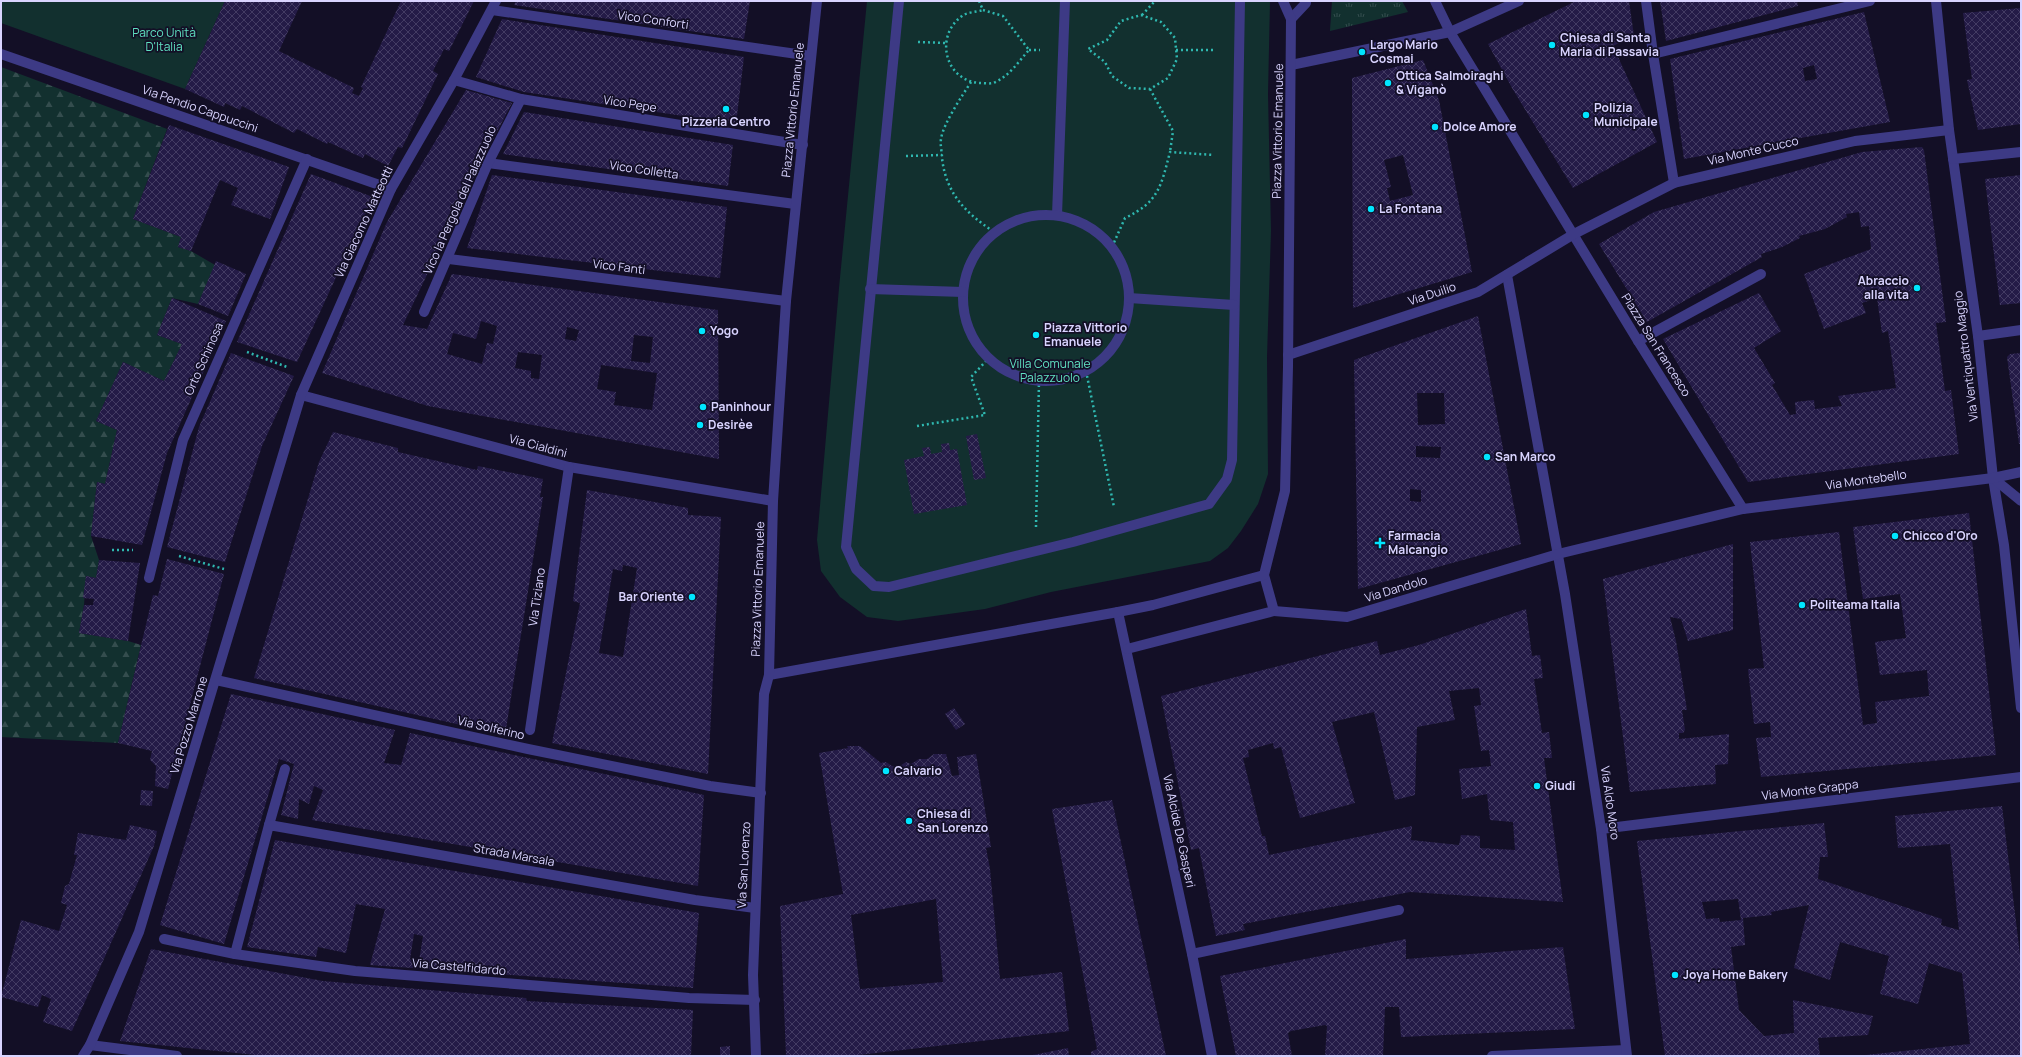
<svg xmlns="http://www.w3.org/2000/svg" width="2022" height="1057" viewBox="0 0 2022 1057" font-family="Manrope,sans-serif">
  <style>
    .grass { fill: url(#grass-tufts) }
    .forest { fill: url(#forest-firs) }
    .park { fill: #12302f }
    .building { fill: url(#building-cross-hatch); fill-rule: evenodd }
    .lines { fill: none; stroke-linecap: round; stroke-linejoin: round }
    .path { stroke: #2fb8b0; stroke-width: 2.5; stroke-dasharray: 2 3; stroke-linecap: butt }
    .lane { stroke: #3d3a85; stroke-width: 10 }
    .street { stroke: #3d3a85; stroke-width: 10 }
    .poi-dot { fill: #00e5ff; stroke: #130f26; stroke-width: 1.5 }
    .labels { text-anchor: middle; stroke-width: 3.5; stroke-linejoin: round; paint-order: stroke }
    .street-label { font-size: 12px; fill: #d9d4ff; stroke: #130f26 }
    .park-label { font-size: 12px; fill: #5fe0c0; stroke: #130f26 }
    .poi-label { font-size: 12px; font-weight: bold; fill: #d9d4ff; stroke: #130f26; text-anchor: start }
  </style>
  <defs>
    <pattern id="grass-tufts" width="24" height="20" patternUnits="userSpaceOnUse"><rect width="24" height="20" fill="#12302f"/><path d="M3 7l-1-3M5 7V3M7 7l1-3M15 17l-1-3M17 17v-4M19 17l1-3" fill="none" stroke="#344d4e"/></pattern>
    <pattern id="forest-firs" width="22" height="20" patternUnits="userSpaceOnUse"><rect width="22" height="20" fill="#12302f"/><path d="M5 1l3.5 6h-7zM16 11l3.5 6h-7z" fill="#344d4e"/></pattern>
    <pattern id="building-cross-hatch" width="8" height="8" patternUnits="userSpaceOnUse"><rect width="8" height="8" fill="#241b47"/><path d="M0 0l8 8M0 8l8-8" fill="none" stroke="#433b63"/></pattern>
  </defs>
  <rect width="100%" height="100%" fill="#130f26"/>
  <!-- grass -->
  <path class="grass" d="M1332,1H1402L1408,12L1330,31Z"/>
  <!-- forest -->
  <path class="forest" d="M1,67L167,129L133,219L181,237L178,247L191,251L215,265L198,304L172,298L157,335L182,344L164,381L123,362L96,421L117,430L105,484L97,482L91,536L99,560L96,578L86,576L84,605L79,633L128,641L141,645L118,743L1,737Z"/>
  <!-- park -->
  <g class="park">
    <path d="M2,1H225L185,89L1,23Z"/>
    <path d="M867,1H1270L1268,94L1271,231L1267,357L1268,474L1258,504L1241,531L1228,548L1210,561L1051,592L985,609L898,621L867,617L840,597L821,571L817,540L839,288Z"/>
  </g>
  <!-- building -->
  <g class="building">
    <path d="M225,1H302L279,51L354,88L352,93L359,96L363,88L361,87L401,1H474L449,51L444,49L433,71L438,74L402,148L398,147L388,166L365,154L363,158L328,142L327,144L297,129L294,133L242,106L240,110L225,103L224,107L185,89Z"/>
    <path d="M516,1H750L744,39L514,5Z"/>
    <path d="M1576,1H1629L1634,36L1613,46L1657,142L1573,188L1512,88L1488,44Z"/>
    <path d="M1660,1H1797L1798,6L1666,41Z"/>
    <path d="M2021,8V124L1978,130L1967,80L1972,79L1963,13Z"/>
    <path d="M1864,12L1890,122L1684,159L1670,59ZM1814,65L1817,79L1805,81L1803,68Z"/>
    <path d="M502,19L744,57L736,124L524,92L476,77Z"/>
    <path d="M1423,60L1439,100L1472,272L1353,308L1352,78ZM1403,155L1413,195L1390,201L1387,188L1391,187L1384,160Z"/>
    <path d="M466,90L512,103L479,166L403,325L427,329L452,274L718,310L719,459L428,406L322,373L387,222ZM481,321L497,326L493,344L487,343L482,364L447,354L453,333L476,339ZM567,327L579,330L576,341L565,339ZM634,335L653,337L650,363L631,361ZM518,352L542,355L539,379L531,378V371L515,368ZM601,365L657,373L652,410L614,405L616,392L597,389Z"/>
    <path d="M524,112L733,145L728,186L503,154Z"/>
    <path d="M169,125L289,167L270,219L231,205L238,188L220,180L191,251L178,247L181,237L133,219Z"/>
    <path d="M1922,147L1924,150L1946,322L1936,323L1945,391L1951,390L1959,454L1748,482L1663,339L1759,293L1781,331L1754,348L1775,383L1772,385L1790,415L1796,414L1795,402L1814,400L1815,409L1842,406L1838,396L1896,388L1888,331L1882,333L1877,298L1862,303L1866,313L1824,329L1804,274L1871,249L1869,226L1861,227L1859,212L1846,214L1847,217L1825,229L1799,236L1800,238L1782,247L1761,254L1762,257L1647,322L1599,244L1654,212L1862,152Z"/>
    <path d="M311,174L373,197L297,362L237,342Z"/>
    <path d="M492,175L727,207L720,278L467,248Z"/>
    <path d="M2021,175V303L2000,305L1985,179Z"/>
    <path d="M216,261L246,274L228,316L198,304Z"/>
    <path d="M172,298L226,321L167,453L142,545L91,536L97,482L105,484L117,430L96,421L123,362L164,381L182,344L157,335Z"/>
    <path d="M1478,316L1521,544L1358,589L1354,360ZM1417,393H1444L1445,424L1418,425ZM1416,446L1441,447L1440,458L1416,457ZM1410,489L1421,490V502L1410,501Z"/>
    <path d="M231,353L294,376L262,446L225,562L167,547L199,427Z"/>
    <path d="M2021,353V444H2019L2007,357L2010,354Z"/>
    <path d="M333,432L398,448V452L477,470L478,466L543,479L540,497H543L505,735L254,678L319,462Z"/>
    <path d="M977,434L986,478L974,480L966,436Z"/>
    <path d="M949,443L950,450L957,449L967,505L914,514L904,460L924,456L922,448L930,447L931,454L942,452L941,444Z"/>
    <path d="M587,490L688,508V515L721,517L708,774L552,743L580,603L573,601ZM623,565L637,568L623,657L599,653L613,569L622,571Z"/>
    <path d="M1969,513L1996,755L1761,777L1756,738L1771,737L1770,722L1754,724L1748,669L1764,668L1750,542L1839,532L1863,725L1877,723L1875,702L1929,696L1927,670L1880,675L1875,642L1906,638L1900,594L1863,599L1853,527Z"/>
    <path d="M1733,544V630L1688,641L1681,619L1670,617L1676,641L1687,710H1682L1685,730L1683,733H1679V739L1729,734L1728,764L1715,765L1716,784L1630,792L1603,579Z"/>
    <path d="M167,559L224,574L168,789L155,786L156,766L150,760L152,751L118,743L153,595L158,596Z"/>
    <path d="M99,560L140,563L128,641L79,633L84,605H93L94,599L83,598L86,576L96,578Z"/>
    <path d="M1526,609L1532,656L1540,655L1543,678L1534,679L1542,733L1549,732L1552,758H1544L1563,902L1410,892L1243,924L1245,930L1216,936L1199,848L1191,850L1161,696L1377,641L1380,655L1419,645ZM1479,688L1481,705L1474,706L1481,751L1489,750L1491,766L1459,769L1462,799L1487,794L1490,820L1513,822L1515,850L1480,848V836L1461,835L1459,845L1411,840L1412,826L1269,855L1265,836H1262L1243,758L1249,757L1248,750L1273,743L1274,749L1281,747L1300,818L1355,803L1332,722L1374,712L1395,800L1415,795L1417,727L1455,720L1449,691Z"/>
    <path d="M231,694L395,730L384,763L401,765L410,733L704,795L698,886L312,820L323,790L314,786L309,804L299,799L298,819L281,815L294,764L279,759L224,944L160,925Z"/>
    <path d="M954,708L965,724L956,730L945,714Z"/>
    <path d="M847,746H860L881,763L886,762L892,766L898,767L906,762L911,764L919,759H927L934,754H946L952,776L959,775L957,757L976,754L991,847L986,848L990,869L1000,979L1062,972L1069,1031L850,1056H786L780,906L843,894L819,753L848,748ZM936,899L943,982L860,989L851,915Z"/>
    <path d="M141,790L153,791L152,806L140,805Z"/>
    <path d="M1112,800L1166,1056H1091V1052L1097,1049L1052,809Z"/>
    <path d="M2002,806L2021,963V1056H1856L1970,1044L1962,973L1929,963L1918,1004L1880,994L1889,956L1840,942L1830,980L1794,968L1809,905L1771,912L1772,915L1743,918L1745,945L1731,947L1739,1010L1764,1036L1794,1033L1793,1000L1873,1016L1868,1035L1818,1038L1820,1056H1665L1637,841L1824,823L1828,857H1820L1818,879L1942,919L1941,925L1959,930L1950,844L1898,848L1895,816ZM1738,899L1741,920L1720,922L1719,918L1706,919L1702,902Z"/>
    <path d="M130,825L157,831L154,846L72,1031L43,1022L51,999L42,995L38,1007L1,997L21,920L59,931L67,905L61,903L65,886L69,884L77,855H74L78,833L126,840Z"/>
    <path d="M275,840L699,913L693,988L370,965L385,909L356,904L346,953L318,947L316,957L247,947ZM414,934L423,936L419,961L410,959Z"/>
    <path d="M1406,939V959L1563,947L1575,1029L1401,1037L1399,1007H1385L1383,1056H1325L1327,1026L1325,1025L1291,1031L1288,1033L1292,1056H1236L1220,976Z"/>
    <path d="M151,949L323,981L526,998L527,1001L693,1010L691,1056H266L120,1041Z"/>
    <path d="M730,1046V1056H720V1047Z"/>
    <path d="M1068,1048L1069,1056H1033V1055Z"/>
  </g>
  <g class="lines">
    <!-- path -->
    <g class="path">
      <path d="M979,1L983,10"/>
      <path d="M983,10L1003,16L1029,50C1018,62 1009,77 993,83C989,84 984,83 980,83C945,81 934,36 962,16C967,12 977,12 983,10Z"/>
      <path d="M1141,15L1161,22L1175,38L1177,59L1168,78L1150,89L1129,88L1112,76L1105,62L1088,49L1107,40L1121,21Z"/>
      <path d="M1142,15L1155,1"/>
      <path d="M918,42L946,43"/>
      <path d="M1029,50H1040"/>
      <path d="M1176,50H1216"/>
      <path d="M971,82C962,96 943,124 941,139C940,145 942,152 942,158C946,194 966,213 994,232"/>
      <path d="M1150,89L1173,131L1170,152"/>
      <path d="M906,156L942,155"/>
      <path d="M1112,247L1125,218C1159,202 1161,186 1170,152L1214,155"/>
      <path d="M247,352L287,367"/>
      <path d="M1086,371L1114,507"/>
      <path d="M917,426L985,415L971,377L988,359"/>
      <path d="M1036,527L1039,381"/>
      <path d="M112,550H133"/>
      <path d="M179,556L224,569"/>
    </g>
    <!-- lane -->
    <g class="lane">
      <path d="M1638,341L1761,274"/>
      <path d="M1192,954L1399,910"/>
      <path d="M1492,1056L1626,1050"/>
    </g>
    <!-- street -->
    <g class="street">
      <path d="M899,1L846,547L856,569L874,586L889,587L1073,542L1209,504L1227,479L1232,460L1240,1"/>
      <path d="M1435,1L1450,32L1638,341L1743,509"/>
      <path d="M1646,1L1653,54L1674,183"/>
      <path d="M1936,1L1949,130L1978,336L1993,478L2004,545L2021,708"/>
      <path d="M492,10L811,56"/>
      <path d="M1291,19L1306,3V1"/>
      <path d="M1,54L391,189"/>
      <path d="M1653,54L1870,1"/>
      <path d="M1291,65L1450,32L1519,1"/>
      <path d="M454,80L521,99L803,145"/>
      <path d="M1953,159L2021,152"/>
      <path d="M488,163L795,204"/>
      <path d="M1057,215L1065,1"/>
      <circle cx="1046" cy="298" r="83"/>
      <path d="M449,259L786,301"/>
      <path d="M1507,275L1565,594L1601,829L1627,1056"/>
      <path d="M870,289L963,292"/>
      <path d="M1129,298L1234,305"/>
      <path d="M424,312L488,163L521,99"/>
      <path d="M1978,336L2021,330"/>
      <path d="M1288,355L1478,292L1574,234L1674,183L1855,141L1949,130"/>
      <path d="M301,395L569,467L773,501"/>
      <path d="M1993,478L2021,501"/>
      <path d="M149,578L183,440L307,159"/>
      <path d="M1274,611L1347,617L1558,554L1743,509L1993,478L2021,472"/>
      <path d="M1118,612L1192,954L1212,1056"/>
      <path d="M1127,649L1274,611L1264,575L1285,491L1288,367L1291,19L1283,1"/>
      <path d="M769,675L1118,612L1153,605L1264,575"/>
      <path d="M216,680L528,749L710,786L761,793"/>
      <path d="M530,730L569,467"/>
      <path d="M269,825L285,769"/>
      <path d="M1601,829L2021,777"/>
      <path d="M164,939L235,954L355,971L689,998L755,1000"/>
      <path d="M235,954L269,825L695,900L755,908"/>
      <path d="M90,1045L177,1056"/>
      <path d="M83,1056L90,1045L139,932L301,395L391,189L454,80L496,1"/>
      <path d="M756,1056L753,975L764,694L769,675L773,501L786,301L817,1"/>
    </g>
  </g>
  <!-- markers -->
  <g class="poi-dot">
    <circle cx="1552" cy="45" r="4"/>
    <circle cx="1362" cy="52" r="4"/>
    <circle cx="1388" cy="83" r="4"/>
    <circle cx="726" cy="109" r="4"/>
    <circle cx="1586" cy="115" r="4"/>
    <circle cx="1435" cy="127" r="4"/>
    <circle cx="1371" cy="209" r="4"/>
    <circle cx="1917" cy="288" r="4"/>
    <circle cx="702" cy="331" r="4"/>
    <circle cx="1036" cy="335" r="4"/>
    <circle cx="703" cy="407" r="4"/>
    <circle cx="700" cy="425" r="4"/>
    <circle cx="1487" cy="457" r="4"/>
    <circle cx="1895" cy="536" r="4"/>
    <path d="M1378 537h4v4h4v4h-4v4h-4v-4h-4v-4h4z"/>
    <circle cx="692" cy="597" r="4"/>
    <circle cx="1802" cy="605" r="4"/>
    <circle cx="886" cy="771" r="4"/>
    <circle cx="1537" cy="786" r="4"/>
    <circle cx="909" cy="821" r="4"/>
    <circle cx="1675" cy="975" r="4"/>
  </g>
  <g class="labels">
    <!-- street labels -->
    <g class="street-label">
      <text transform="translate(653 20) rotate(8)" y="4">Vico Conforti</text>
      <text transform="translate(630 104) rotate(9)" y="4">Vico Pepe</text>
      <text transform="translate(200 109) rotate(19)" y="4">Via Pendio Cappuccini</text>
      <text transform="translate(793 110) rotate(-84)" y="4">Piazza Vittorio Emanuele</text>
      <text transform="translate(1278 131) rotate(-89)" y="4">Piazza Vittorio Emanuele</text>
      <text transform="translate(1753 151) rotate(-13)" y="4">Via Monte Cucco</text>
      <text transform="translate(644 170) rotate(8)" y="4">Vico Colletta</text>
      <text transform="translate(460 200) rotate(-66)" y="4">Vico la Pergola del Palazzuolo</text>
      <text transform="translate(364 222) rotate(-65)" y="4">Via Giacomo Matteotti</text>
      <text transform="translate(619 267) rotate(7)" y="4">Vico Fanti</text>
      <text transform="translate(1432 294) rotate(-18)" y="4">Via Duilio</text>
      <text transform="translate(1656 345) rotate(58)" y="4">Piazza San Francesco</text>
      <text transform="translate(1966 356) rotate(-97)" y="4">Via Ventiquattro Maggio</text>
      <text transform="translate(204 359) rotate(-66)" y="4">Orto Schinosa</text>
      <text transform="translate(538 446) rotate(15)" y="4">Via Cialdini</text>
      <text transform="translate(1866 480) rotate(-8)" y="4">Via Montebello</text>
      <text transform="translate(758 589) rotate(-88)" y="4">Piazza Vittorio Emanuele</text>
      <text transform="translate(1396 589) rotate(-17)" y="4">Via Dandolo</text>
      <text transform="translate(537 597) rotate(-82)" y="4">Via Tiziano</text>
      <text transform="translate(189 725) rotate(-73)" y="4">Via Pozzo Marrone</text>
      <text transform="translate(491 728) rotate(13)" y="4">Via Solferino</text>
      <text transform="translate(1810 790) rotate(-7)" y="4">Via Monte Grappa</text>
      <text transform="translate(1610 803) rotate(82)" y="4">Via Aldo Moro</text>
      <text transform="translate(1179 831) rotate(78)" y="4">Via Alcide De Gasperi</text>
      <text transform="translate(514 855) rotate(10)" y="4">Strada Marsala</text>
      <text transform="translate(744 865) rotate(-87)" y="4">Via San Lorenzo</text>
      <text transform="translate(459 967) rotate(5)" y="4">Via Castelfidardo</text>
    </g>
    <!-- park labels -->
    <g class="park-label">
      <text x="164" y="37">Parco Unità<tspan x="164" dy="14">D'Italia</tspan></text>
      <text x="1050" y="368">Villa Comunale<tspan x="1050" dy="14">Palazzuolo</tspan></text>
    </g>
    <!-- poi labels -->
    <g class="poi-label">
      <text x="1560" y="42">Chiesa di Santa<tspan x="1560" dy="14">Maria di Passavia</tspan></text>
      <text x="1370" y="49">Largo Mario<tspan x="1370" dy="14">Cosmai</tspan></text>
      <text x="1396" y="80">Ottica Salmoiraghi<tspan x="1396" dy="14">&amp; Viganò</tspan></text>
      <text x="1594" y="112">Polizia<tspan x="1594" dy="14">Municipale</tspan></text>
      <text x="726" y="126" text-anchor="middle">Pizzeria Centro</text>
      <text x="1443" y="131">Dolce Amore</text>
      <text x="1379" y="213">La Fontana</text>
      <text x="1909" y="285" text-anchor="end">Abraccio<tspan x="1909" dy="14">alla vita</tspan></text>
      <text x="1044" y="332">Piazza Vittorio<tspan x="1044" dy="14">Emanuele</tspan></text>
      <text x="710" y="335">Yogo</text>
      <text x="711" y="411">Paninhour</text>
      <text x="708" y="429">Desirèe</text>
      <text x="1495" y="461">San Marco</text>
      <text x="1388" y="540">Farmacia<tspan x="1388" dy="14">Malcangio</tspan></text>
      <text x="1903" y="540">Chicco d'Oro</text>
      <text x="684" y="601" text-anchor="end">Bar Oriente</text>
      <text x="1810" y="609">Politeama Italia</text>
      <text x="894" y="775">Calvario</text>
      <text x="1545" y="790">Giudi</text>
      <text x="917" y="818">Chiesa di<tspan x="917" dy="14">San Lorenzo</tspan></text>
      <text x="1683" y="979">Joya Home Bakery</text>
    </g>
  </g>
  <!-- border -->
  <rect width="2022" height="1057" fill="none" stroke="#d9d4ff" stroke-width="4"/>
</svg>
